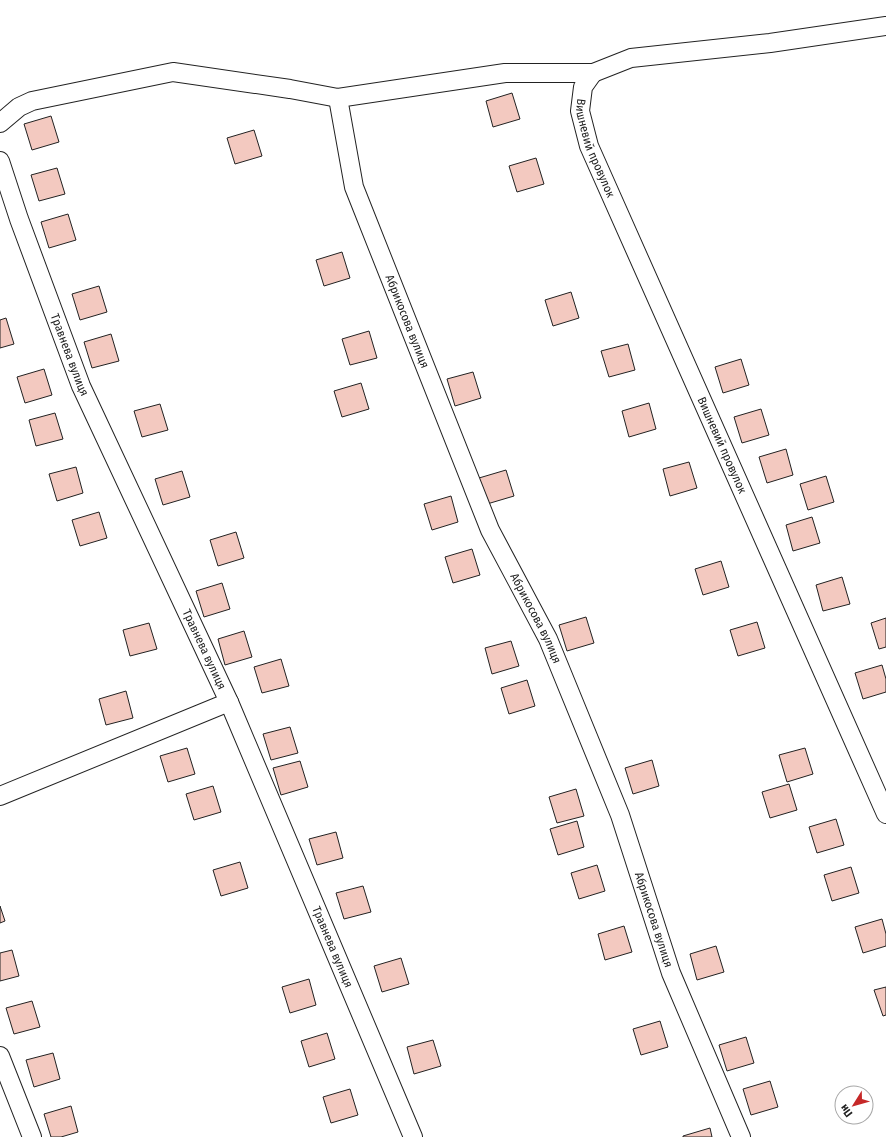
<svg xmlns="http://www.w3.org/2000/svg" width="886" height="1137" viewBox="0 0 886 1137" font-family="'Fira Sans Condensed',sans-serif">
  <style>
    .building { fill: #f3c9c0; stroke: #222 }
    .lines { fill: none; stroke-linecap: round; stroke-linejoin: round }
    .minor-casing { stroke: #222; stroke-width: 20 }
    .minor { stroke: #fff; stroke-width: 18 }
    .labels { text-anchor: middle; stroke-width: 3; stroke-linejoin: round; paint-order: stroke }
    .street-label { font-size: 12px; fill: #222; stroke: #fff }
  </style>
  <rect width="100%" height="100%" fill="#fff"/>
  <!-- building -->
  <g class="building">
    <path d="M512,93L520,119L493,127L486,101Z"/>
    <path d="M51,116L59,142L32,150L24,124Z"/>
    <path d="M254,130L262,156L235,164L227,138Z"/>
    <path d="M536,158L544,184L517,192L509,166Z"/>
    <path d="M57,168L65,194L39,201L31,175Z"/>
    <path d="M68,214L76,240L49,248L41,222Z"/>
    <path d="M342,252L350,278L324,286L316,260Z"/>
    <path d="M99,286L107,312L80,320L72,294Z"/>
    <path d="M571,292L579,318L553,326L545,300Z"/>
    <path d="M6,318L14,344L0,348V320Z"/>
    <path d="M369,331L377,358L350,365L342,339Z"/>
    <path d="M111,334L119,361L92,368L84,342Z"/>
    <path d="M628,344L635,370L609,377L601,351Z"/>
    <path d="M741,359L749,385L723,393L715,367Z"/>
    <path d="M44,369L52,395L25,403L17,377Z"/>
    <path d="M473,372L481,398L455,406L447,379Z"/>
    <path d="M361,383L369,409L342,417L334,391Z"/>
    <path d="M649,403L656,429L629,437L622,411Z"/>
    <path d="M160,404L168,430L142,437L134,411Z"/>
    <path d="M761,409L769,435L742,443L734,417Z"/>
    <path d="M55,413L63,439L36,446L29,420Z"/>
    <path d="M786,449L793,475L767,483L759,457Z"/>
    <path d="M689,462L697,488L670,496L663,469Z"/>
    <path d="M76,467L83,493L57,501L49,474Z"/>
    <path d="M506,470L514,496L487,504L479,478Z"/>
    <path d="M182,471L190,497L163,505L155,479Z"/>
    <path d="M826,476L834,502L808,510L800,484Z"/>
    <path d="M451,496L458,522L432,530L424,504Z"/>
    <path d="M99,512L107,538L80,546L72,520Z"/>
    <path d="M812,517L820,543L793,551L786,525Z"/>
    <path d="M236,532L244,558L218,566L210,540Z"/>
    <path d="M472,549L480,575L453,583L445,557Z"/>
    <path d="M721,561L729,587L703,595L695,569Z"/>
    <path d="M842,577L850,604L823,611L816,585Z"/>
    <path d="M222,583L230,609L204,617L196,591Z"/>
    <path d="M586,617L594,643L567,651L559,625Z"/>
    <path d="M886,618V647L879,649L871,623Z"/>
    <path d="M757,622L765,648L738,656L730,630Z"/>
    <path d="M149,623L157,649L130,656L123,630Z"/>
    <path d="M244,631L252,657L225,665L218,639Z"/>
    <path d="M511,641L519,666L492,674L485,648Z"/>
    <path d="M281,659L289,686L262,693L254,667Z"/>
    <path d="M882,665L886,679V692L863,699L855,673Z"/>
    <path d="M527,680L535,706L509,714L501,688Z"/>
    <path d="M126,691L133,718L106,725L99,699Z"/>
    <path d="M290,727L298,753L271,760L263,734Z"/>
    <path d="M187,748L195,774L168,782L160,756Z"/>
    <path d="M805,748L813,774L787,782L779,755Z"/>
    <path d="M652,760L659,786L633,794L625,768Z"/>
    <path d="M300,761L308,787L281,795L273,768Z"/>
    <path d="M789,784L797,810L770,818L762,792Z"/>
    <path d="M213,786L221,812L194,820L186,794Z"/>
    <path d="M576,789L584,816L557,823L549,797Z"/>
    <path d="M836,819L844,845L817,853L809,827Z"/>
    <path d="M577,821L584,847L558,855L550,829Z"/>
    <path d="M336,832L343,858L317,865L309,839Z"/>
    <path d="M240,862L248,888L221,896L213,870Z"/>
    <path d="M597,865L605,891L579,899L571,873Z"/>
    <path d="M851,867L859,893L832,901L824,875Z"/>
    <path d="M363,886L371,912L344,919L336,893Z"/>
    <path d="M0,906L5,921L0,923Z"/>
    <path d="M882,919L886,934V946L863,953L855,927Z"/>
    <path d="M624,926L632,952L605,960L598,934Z"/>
    <path d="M716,946L724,972L697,980L690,954Z"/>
    <path d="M12,950L19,976L0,981V953Z"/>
    <path d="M401,958L409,984L382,992L374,966Z"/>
    <path d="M309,979L316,1005L290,1013L282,987Z"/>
    <path d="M886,987V1015L883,1016L874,990Z"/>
    <path d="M32,1001L40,1027L14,1034L6,1008Z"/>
    <path d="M660,1021L668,1047L641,1055L633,1029Z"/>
    <path d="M327,1033L335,1059L309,1067L301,1041Z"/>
    <path d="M746,1037L754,1063L727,1071L719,1045Z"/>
    <path d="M433,1040L441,1066L414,1074L407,1047Z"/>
    <path d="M53,1053L60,1079L34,1087L26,1060Z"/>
    <path d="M770,1081L778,1107L751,1115L743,1089Z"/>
    <path d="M350,1089L358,1115L331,1123L323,1097Z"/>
    <path d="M71,1106L78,1132L61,1137H51L44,1114Z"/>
    <path d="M710,1128L712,1137H683V1136Z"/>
  </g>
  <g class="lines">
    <!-- minor casing -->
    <g class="minor-casing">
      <g id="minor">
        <path id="s1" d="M593,73L583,87L580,111L589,146L886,814"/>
        <path id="s2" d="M338,98L354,187L490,530L548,639L620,815L671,973L741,1137"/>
        <path d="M0,123L19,107L32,101L173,72L290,89L338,98L505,73H593L631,58L770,43L886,26"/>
        <path id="s3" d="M0,161L19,219L81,386L229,702L413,1137"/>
        <path d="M0,796L229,702"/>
        <path d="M0,1056L32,1137"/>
      </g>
    </g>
    <!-- minor -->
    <use href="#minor" class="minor"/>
  </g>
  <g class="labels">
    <!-- street labels -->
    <g class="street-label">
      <text dy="4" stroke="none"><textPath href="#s1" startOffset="81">Вишневий провулок</textPath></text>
      <text dy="4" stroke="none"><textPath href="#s2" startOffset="235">Абрикосова вулиця</textPath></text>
      <text dy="4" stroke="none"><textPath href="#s3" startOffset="206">Травнева вулиця</textPath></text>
      <text dy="4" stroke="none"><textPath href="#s1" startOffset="405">Вишневий провулок</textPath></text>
      <text dy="4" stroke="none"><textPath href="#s2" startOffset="559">Абрикосова вулиця</textPath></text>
      <text dy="4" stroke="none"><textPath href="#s3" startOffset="530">Травнева вулиця</textPath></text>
      <text dy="4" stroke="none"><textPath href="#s2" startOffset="883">Абрикосова вулиця</textPath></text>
      <text dy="4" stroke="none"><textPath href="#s3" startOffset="854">Травнева вулиця</textPath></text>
    </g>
  </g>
  <!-- north arrow -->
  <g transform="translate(854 1105) rotate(233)"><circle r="19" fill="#ffffff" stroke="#a7a7a7"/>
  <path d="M0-3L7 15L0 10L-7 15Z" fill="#c62828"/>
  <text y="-6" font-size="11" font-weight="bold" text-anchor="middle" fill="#222222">Пн</text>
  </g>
</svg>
